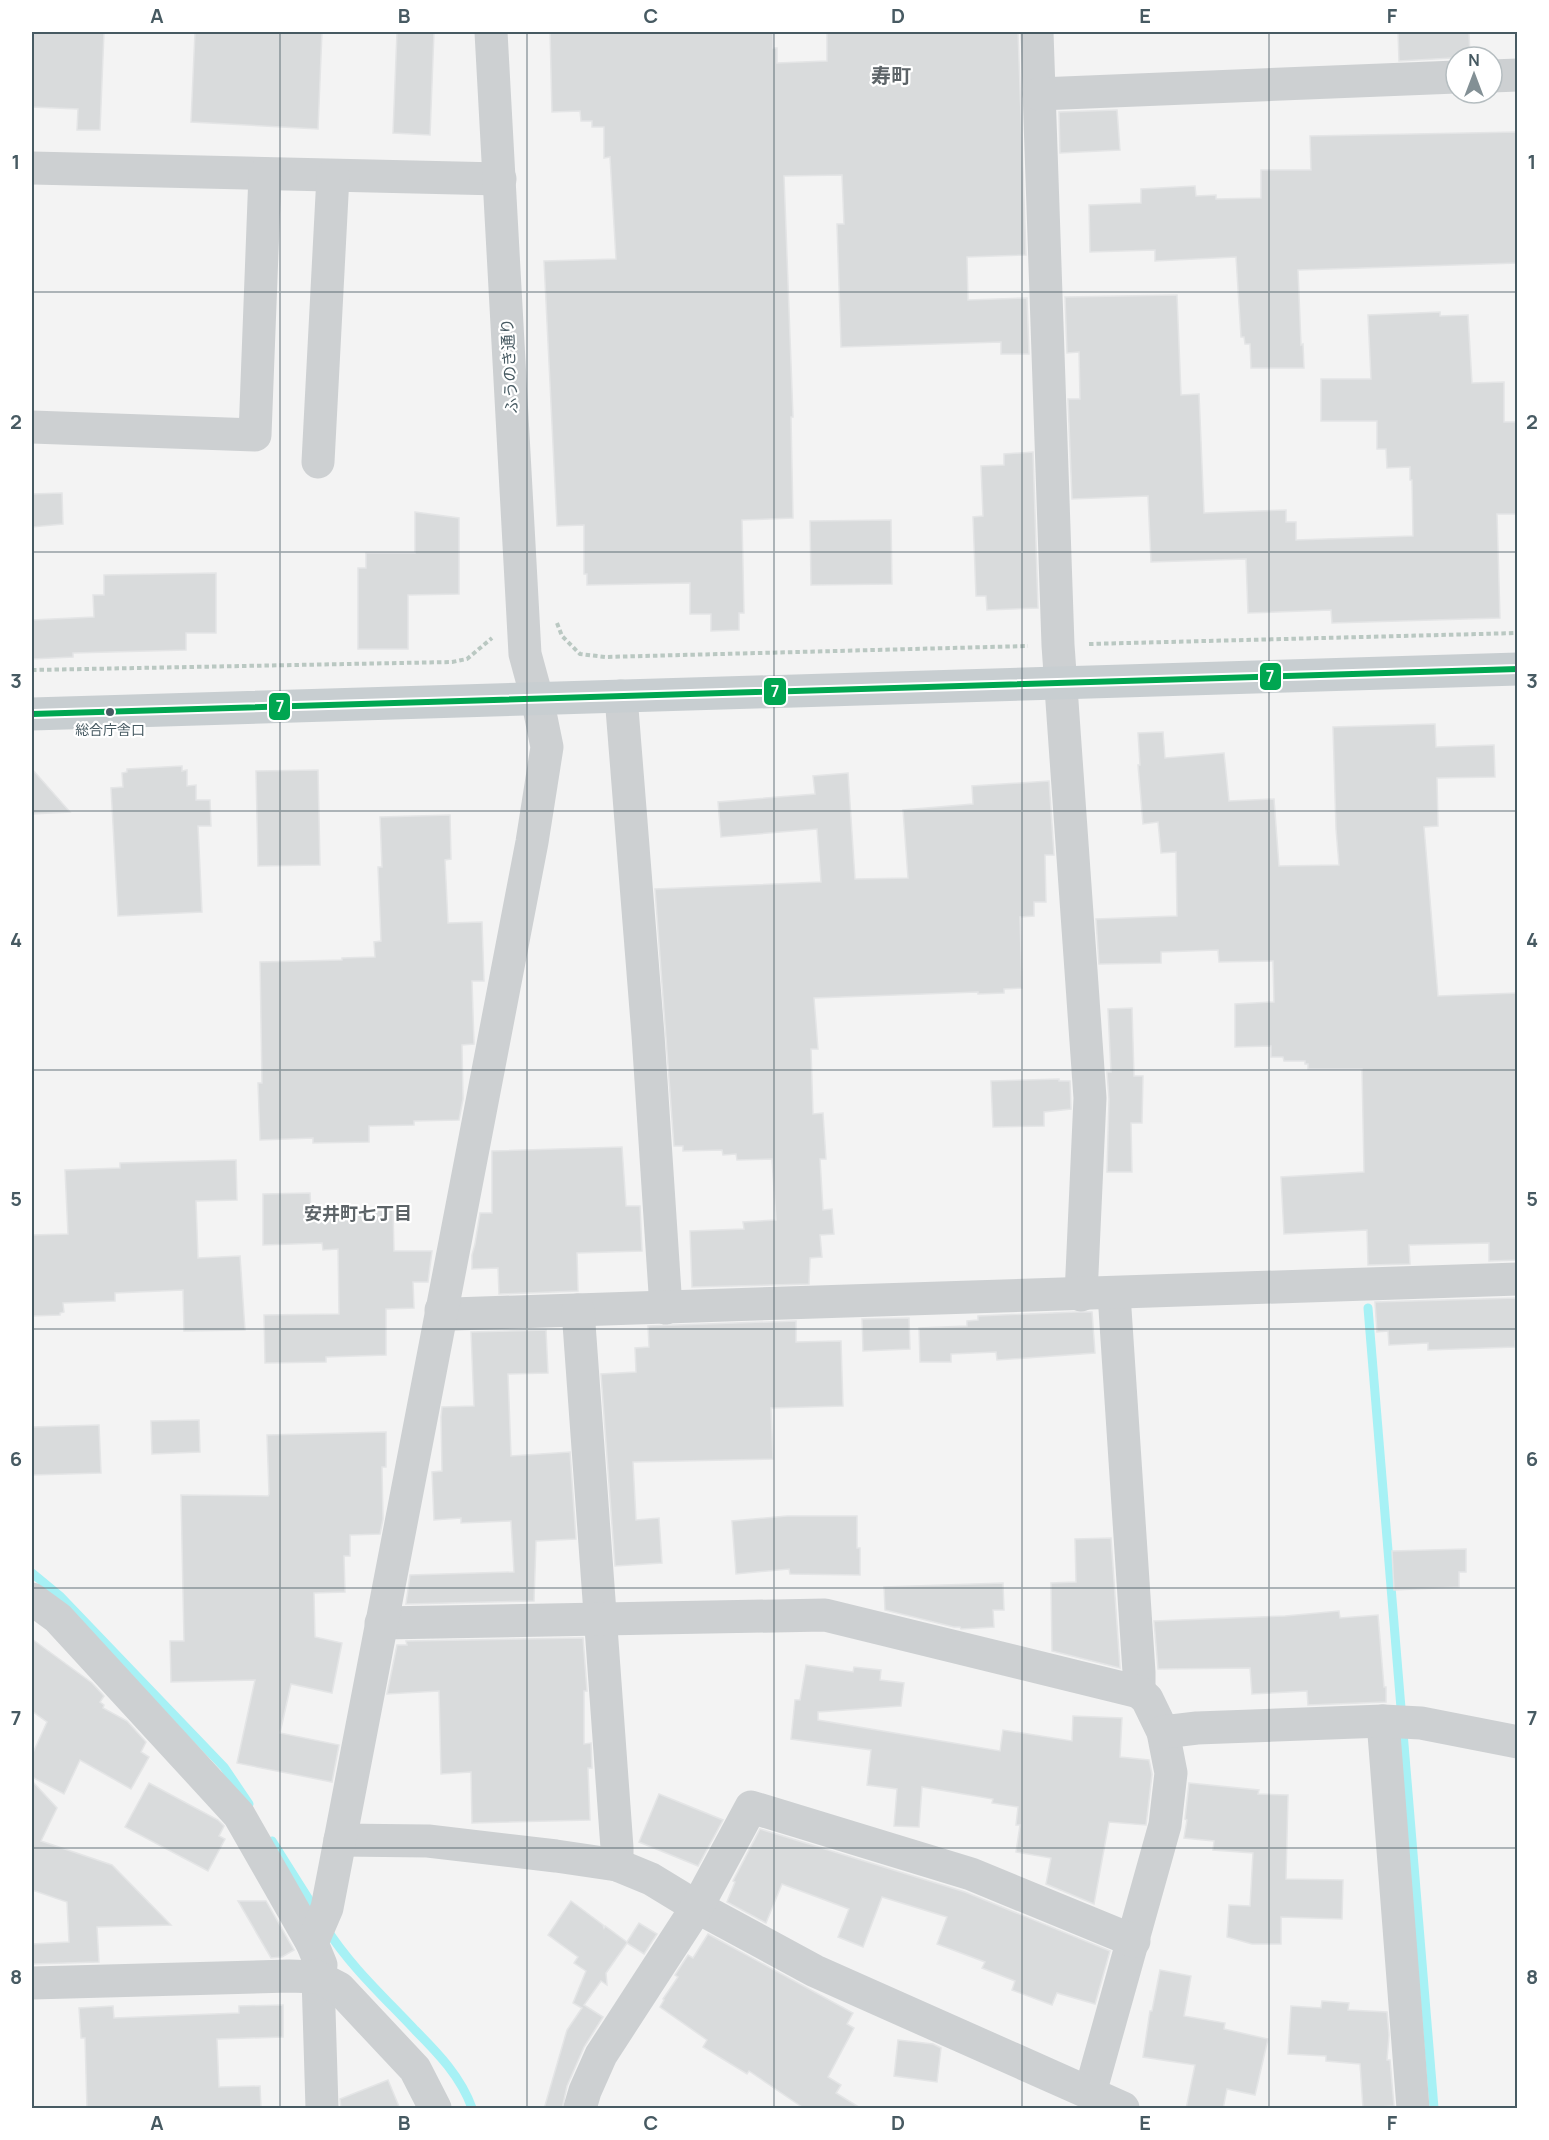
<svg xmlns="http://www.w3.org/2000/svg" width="1549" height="2140" viewBox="0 0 1549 2140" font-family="Manrope,'Noto Sans JP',sans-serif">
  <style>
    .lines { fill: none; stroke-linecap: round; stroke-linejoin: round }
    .stream { stroke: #a7f1f5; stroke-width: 9 }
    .building { fill: #d9dbdc; stroke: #e4e5e6; stroke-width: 1.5 }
    .path { stroke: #bac8c2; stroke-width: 4; stroke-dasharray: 4.5 3; stroke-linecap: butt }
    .minor { stroke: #cdd0d2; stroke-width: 33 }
    .major { stroke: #c8ced1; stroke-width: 33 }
    .bus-1-casing { stroke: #fff; stroke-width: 10 }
    .bus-1 { stroke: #00a651; stroke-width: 6 }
    .grid { fill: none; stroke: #475a62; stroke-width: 1.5; stroke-opacity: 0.55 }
    .bus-dot { fill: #475a62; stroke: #fff; stroke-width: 2 }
    .labels { text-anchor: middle; stroke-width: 4.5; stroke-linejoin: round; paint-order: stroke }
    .bus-label { font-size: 14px; fill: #475a62; stroke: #fff }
    .street-label { font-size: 16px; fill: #475a62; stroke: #fff }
    .neighbourhood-label { font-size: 18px; font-weight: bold; fill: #5d6468; stroke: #fff }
    .quarter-label { font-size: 20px; font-weight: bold; fill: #5d6468; stroke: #fff }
    .line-badge { stroke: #fff; stroke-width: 2 }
    .badge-label { font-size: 16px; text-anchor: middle; font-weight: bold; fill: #fff }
    .neatline { fill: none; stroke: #475a62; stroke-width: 2 }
    .grid-label { font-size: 20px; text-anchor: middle; font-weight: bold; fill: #475a62 }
  </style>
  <rect width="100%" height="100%" fill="#f3f3f3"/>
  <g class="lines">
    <!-- stream -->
    <g class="stream">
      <path d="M1368,1308L1434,2108"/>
      <path d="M32,1573L61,1597L224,1767L249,1804"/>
      <path d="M272,1841L318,1914"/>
      <path d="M326,1928C350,1966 384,1997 415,2030C438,2053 461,2077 472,2108"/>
    </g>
  </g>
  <!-- building -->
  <g class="building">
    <path d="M32,32H104L100,130H77L78,109L32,107Z"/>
    <path d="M195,32H322L318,129L191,122Z"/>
    <path d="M397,32H434L430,135L393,133Z"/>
    <path d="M550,32H773V48H777V63L827,61V32H1018L1026,255L967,257L968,300L1027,298L1029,354H1001V342L841,347L837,224H844L842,175L784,176L793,417H791L793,518L742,520L744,613H739V630L711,631V614H690V583L587,585V574H584V525L557,526L544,261L616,259L610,157L604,158V127H592V121H581L580,111L552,112Z"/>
    <path d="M1398,32H1469L1470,57L1399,61Z"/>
    <path d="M1117,110L1120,150L1060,153L1059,112Z"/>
    <path d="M1518,132V263L1298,270L1301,345L1303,344L1304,368H1251L1250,344H1245L1244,337H1241L1236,257L1155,261V250L1090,252L1089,205L1141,203V189L1195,186L1196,196L1216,195V199L1261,198V170H1311L1310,136Z"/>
    <path d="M1177,295L1181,395L1199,394L1204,513L1286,510V522H1296V540L1413,536L1412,480H1410V467L1387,468L1386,449H1377V421H1321V379H1371L1368,315L1440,312V316L1468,315L1472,383L1504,382V422H1518V514H1497L1500,618L1332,623L1331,610L1248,613L1246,559L1151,562L1148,496L1072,499L1068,399H1080L1079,352L1067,353L1065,297Z"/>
    <path d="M1033,452L1038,608L987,610L986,596H976L973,517L983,516L981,466L1004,465V454Z"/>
    <path d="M62,493L63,524L32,527V494Z"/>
    <path d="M415,512L459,518V594L408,595V649H358V568H366V553H415Z"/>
    <path d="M891,520L892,584L811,585L810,521Z"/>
    <path d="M216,573V633H186V650L73,653V657L32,659V620L94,617L93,595H104V575Z"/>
    <path d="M1435,724L1436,747L1494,745L1495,777L1437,778L1438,826L1424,827L1438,996L1518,993V1260L1489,1261V1243L1409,1245L1410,1264L1368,1265L1367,1230L1284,1234L1281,1177L1364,1172L1362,1069H1308V1064H1305V1061H1284L1283,1057H1271V1046L1235,1047V1004L1274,1002L1273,961L1219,962L1218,950L1161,952V963L1099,964L1096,919L1177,916L1176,852L1161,853L1158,822L1143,824L1138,765H1140L1138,733L1163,732L1165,758L1224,753L1229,801L1274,799L1279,866L1339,865L1336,829L1333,727Z"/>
    <path d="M182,766V771L187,770V786L196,785V800H210L211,826H198L202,912L118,916L111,788L123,787L122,773L127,772V769Z"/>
    <path d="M32,769L70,812L32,814Z"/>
    <path d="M318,770L320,865L258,866L256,771Z"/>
    <path d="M848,773L855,879L908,878L903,810L973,804L972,786L1049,781L1054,855H1045L1046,902H1034V916L1020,917L1022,988L1004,989V993L978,994V992L814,998L818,1049H811L813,1114L823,1113L826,1159H820L823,1210L832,1209L834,1234L820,1235L822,1257L810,1258L809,1284L692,1287L690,1231L744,1229L743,1222L776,1220L772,1159L737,1160L736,1154L723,1155L722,1150L683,1151V1146H674L655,889L821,882L817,829L721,837L718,802L815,794L813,776Z"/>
    <path d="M450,815L451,859L445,860L448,923L482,922L484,981H472L474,1044L462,1045L463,1099L459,1120L414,1121V1125L369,1126V1142L313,1143V1138L260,1140L258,1083H262L260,962L342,960V958L375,957L374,942L381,941L378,867H382L380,817Z"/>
    <path d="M1132,1008L1134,1076H1143L1142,1123H1131L1132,1172H1107L1109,1099L1107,1072H1111L1108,1009Z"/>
    <path d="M1059,1079V1081H1070L1071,1109L1044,1112V1126L993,1127L991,1081Z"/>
    <path d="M622,1147L626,1206H640L642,1251L577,1253L578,1291L499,1294L498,1268L472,1269V1255L475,1244L480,1213H492V1151Z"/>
    <path d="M236,1160L237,1200L196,1201L198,1258L240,1256L245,1330L184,1331L183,1290L115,1293V1301L63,1303L64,1312L60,1313V1315L32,1316V1235L68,1234L65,1170L120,1168V1163Z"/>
    <path d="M310,1193L311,1212L393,1210L394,1251H432L428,1282H413L414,1308L386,1309V1355L326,1357V1362L265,1363L264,1315L339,1314L338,1249L323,1250L322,1243L263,1245V1194Z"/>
    <path d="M1518,1298V1341H1515V1347L1428,1350V1343L1389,1345L1388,1331L1377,1332L1375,1302Z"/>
    <path d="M1076,1312H1092L1095,1353L997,1360L996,1352L951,1354V1362H920L919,1328L967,1326V1321L978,1320V1316Z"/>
    <path d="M909,1318L910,1349L863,1351L862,1319Z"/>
    <path d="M796,1321V1342L841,1341L843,1406L771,1408L773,1459L633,1462L636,1520L659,1518L662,1563L615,1566L601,1374L636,1372L635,1348L649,1347L648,1326Z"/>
    <path d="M546,1330L548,1373L508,1374L511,1456L570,1452L576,1539L536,1541L534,1601L406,1604L410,1575L514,1572L511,1521L461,1523V1518L434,1520L432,1472L442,1471L441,1417L442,1407L474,1406L471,1332Z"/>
    <path d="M199,1420L200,1452L152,1454L151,1421Z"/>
    <path d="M99,1425L101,1473L32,1475V1427Z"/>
    <path d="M386,1432V1467H382L383,1519L380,1534L350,1535V1556H344L345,1592L314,1593L315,1637L342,1643L332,1693L291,1684L280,1733L339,1745L332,1782L237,1763L255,1680L171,1682L170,1641H184L181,1495L268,1496L269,1494L267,1435Z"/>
    <path d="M787,1516H857V1548H860V1575L790,1574L789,1569L736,1574L732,1521Z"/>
    <path d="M1111,1538L1120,1668L1052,1651L1051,1583L1076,1582L1075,1539Z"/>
    <path d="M1466,1549V1572H1459V1587L1394,1590L1392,1551Z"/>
    <path d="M1003,1583L1004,1610H993L994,1627L961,1629L960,1627H954L885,1610L884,1587Z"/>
    <path d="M1339,1611L1340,1618L1378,1615L1384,1687H1386V1702L1308,1705L1307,1691L1252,1694L1250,1668L1158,1669L1154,1621L1285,1616Z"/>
    <path d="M583,1638L587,1691H584V1744L591,1743L592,1768H588L590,1820L472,1823L471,1772L441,1774L439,1691L387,1694L397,1645H407L406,1641Z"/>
    <path d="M32,1639L92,1683L104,1696L100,1702L104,1705L103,1708L127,1721L146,1742L141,1752L149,1757L131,1789L80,1760L64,1794L32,1777V1755L47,1722L32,1711Z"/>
    <path d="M806,1665L853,1672L854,1667L881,1670L880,1680L904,1683L901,1706L818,1712V1720L1000,1751L1003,1730L1072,1741L1073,1716L1122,1718L1120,1757L1149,1760L1152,1774L1146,1825L1109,1822L1094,1904L1046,1884L1051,1858L1016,1852L1020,1825H1016L1018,1807L992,1803L993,1799L922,1787L919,1827L894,1826L897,1789L867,1785L871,1750L791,1739L795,1700H800Z"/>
    <path d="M32,1781L57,1808L41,1841L112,1865L171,1925L97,1927L99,1962L32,1964V1944L69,1942L67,1902L32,1890Z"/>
    <path d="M149,1783L218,1820L224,1826L219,1836L225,1839L208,1871L125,1827Z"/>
    <path d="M1189,1783L1259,1790L1258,1794L1288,1795L1286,1879L1343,1880L1342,1919L1281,1917V1944H1252L1227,1937L1229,1905L1250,1906L1253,1853L1213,1850L1214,1841L1184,1838L1187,1820L1185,1819Z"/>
    <path d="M659,1794L723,1820L698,1866L639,1842Z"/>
    <path d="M760,1829L965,1892L1110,1951L1095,2004L1057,1993L1052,2005L1012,1990L1015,1981L982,1968L985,1962L937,1944L947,1917L882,1897L863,1947L838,1937L849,1909L782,1884L766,1923L727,1902L735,1882L733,1881Z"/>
    <path d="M238,1901H266L294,1950L282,1957L271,1958Z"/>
    <path d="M571,1901L603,1925L604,1928L605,1926L627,1942L639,1923L657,1934L644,1954L627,1943L606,1973L607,1985L601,1981L584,2005L603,2017L584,2047L567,2086L562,2109H544L567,2030L582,2008L573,2003L586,1971L574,1963L578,1957L548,1935Z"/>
    <path d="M708,1934L853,2013L847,2024L854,2028L828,2077L841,2085L836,2093L862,2109H805L749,2071L747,2074L703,2047L707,2040L660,2007L664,2000L663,1999L678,1977L675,1975L688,1955L693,1958Z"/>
    <path d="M1160,1970L1191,1976L1184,2016L1225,2023L1224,2029L1268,2039L1255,2095L1227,2089L1223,2109H1186L1195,2065L1143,2057L1150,2011H1152Z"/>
    <path d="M1322,2001L1349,2003L1348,2010L1387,2012L1389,2035L1387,2060H1390L1394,2106L1363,2108L1360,2064L1326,2061V2056L1288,2054L1291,2006L1321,2008Z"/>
    <path d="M283,2005V2037L217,2039L219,2087L260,2086L261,2109H87L85,2038H81L79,2008L113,2006L114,2018L239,2013V2006Z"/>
    <path d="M898,2040L933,2044L941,2048L937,2082L894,2076Z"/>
    <path d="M388,2080L400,2109H341L340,2099Z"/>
  </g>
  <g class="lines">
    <!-- path -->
    <g class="path">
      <path d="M557,623L562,636L580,654L605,657L1028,646"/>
      <path d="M1089,644L1518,633"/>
      <path d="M32,670L452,662L467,659L492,638"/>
    </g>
    <!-- minor -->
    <g class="minor">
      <path d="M1037,32L1058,645L1090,1098L1081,1295"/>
      <path d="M1492,76L1518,75"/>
      <path d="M1039,94L1456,77"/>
      <path d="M32,168L500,179"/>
      <path d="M32,427L255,435L265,174"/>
      <path d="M318,462L333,176"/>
      <path d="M621,696L648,1035L666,1308"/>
      <path d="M1114,1294L1139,1672V1692"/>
      <path d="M441,1310L453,1314L1518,1279"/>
      <path d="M578,1310L617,1848V1865"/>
      <path d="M32,1599L58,1618L239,1815L312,1943L321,1965L318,1977L322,2108"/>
      <path d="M381,1623L825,1615L1139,1692L1147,1699L1163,1732L1171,1773L1165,1825L1090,2093"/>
      <path d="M1383,1721L1413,2108"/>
      <path d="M1163,1732L1197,1728L1383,1721L1421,1723L1518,1742"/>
      <path d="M340,1840L428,1841L556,1856L617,1865L651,1879L697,1907L815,1971L1123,2108"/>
      <path d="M312,1943L327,1908L532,842L547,747L537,698L525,654L491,32"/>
      <path d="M32,1983L289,1976L318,1977L339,1988L415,2069L435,2108"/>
      <path d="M580,2108L585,2091L601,2055L697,1907L751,1807L971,1874L1134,1941"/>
    </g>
    <!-- major -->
    <path class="major" d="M32,714L1518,669"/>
    <!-- bus-1 casing -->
    <g class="bus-1-casing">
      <path id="bus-1" d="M32,714L1518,669"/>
    </g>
    <!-- bus-1 -->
    <use href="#bus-1" class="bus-1"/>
  </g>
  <!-- grid -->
  <path class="grid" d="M280,32V2108M527,32V2108M774,32V2108M1022,32V2108M1269,32V2108M32,292H1518M32,552H1518M32,811H1518M32,1070H1518M32,1329H1518M32,1588H1518M32,1848H1518"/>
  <!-- markers -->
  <circle class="bus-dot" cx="110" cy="712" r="5"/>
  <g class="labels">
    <!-- bus labels -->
    <g class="bus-label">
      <text x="110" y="735">総合庁舎口</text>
    </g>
    <!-- street labels -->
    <g class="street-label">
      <text transform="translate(509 366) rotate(-93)" y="6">ふうのき通り</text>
    </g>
    <!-- neighbourhood labels -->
    <g class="neighbourhood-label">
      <text x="358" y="1220">安井町七丁目</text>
    </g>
    <!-- quarter labels -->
    <g class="quarter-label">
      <text x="891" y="83">寿町</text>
    </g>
  </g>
  <g class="line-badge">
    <rect x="1259" y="662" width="23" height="29" rx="6" fill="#00a651"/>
    <rect x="763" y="677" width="24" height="29" rx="6" fill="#00a651"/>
    <rect x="268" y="692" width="23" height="29" rx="6" fill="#00a651"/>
  </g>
  <g class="badge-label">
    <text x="1270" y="682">7</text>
    <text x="775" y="697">7</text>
    <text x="280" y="712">7</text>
  </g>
  <!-- border -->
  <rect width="1549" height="2140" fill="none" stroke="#ffffff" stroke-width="66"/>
  <!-- north arrow -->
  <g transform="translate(1474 75)"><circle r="28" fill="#ffffff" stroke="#b5bdc0" stroke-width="1.5"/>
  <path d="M0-4.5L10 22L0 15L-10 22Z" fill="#839095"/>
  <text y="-9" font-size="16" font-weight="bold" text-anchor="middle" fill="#475a62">N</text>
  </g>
  <rect x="33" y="33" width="1483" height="2074" class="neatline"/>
  <g class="grid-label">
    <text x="157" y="23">A</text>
    <text x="404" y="23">B</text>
    <text x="651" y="23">C</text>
    <text x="898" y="23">D</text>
    <text x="1145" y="23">E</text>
    <text x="1392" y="23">F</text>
    <text x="16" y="169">1</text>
    <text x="1532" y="169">1</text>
    <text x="16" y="429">2</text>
    <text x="1532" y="429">2</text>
    <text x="16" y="688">3</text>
    <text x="1532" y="688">3</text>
    <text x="16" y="947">4</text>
    <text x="1532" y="947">4</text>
    <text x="16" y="1206">5</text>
    <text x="1532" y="1206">5</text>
    <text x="16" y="1466">6</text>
    <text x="1532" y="1466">6</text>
    <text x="16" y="1725">7</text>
    <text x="1532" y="1725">7</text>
    <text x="16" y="1984">8</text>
    <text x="1532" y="1984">8</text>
    <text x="157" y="2130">A</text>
    <text x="404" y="2130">B</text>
    <text x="651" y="2130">C</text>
    <text x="898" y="2130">D</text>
    <text x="1145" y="2130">E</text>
    <text x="1392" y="2130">F</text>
  </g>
</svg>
